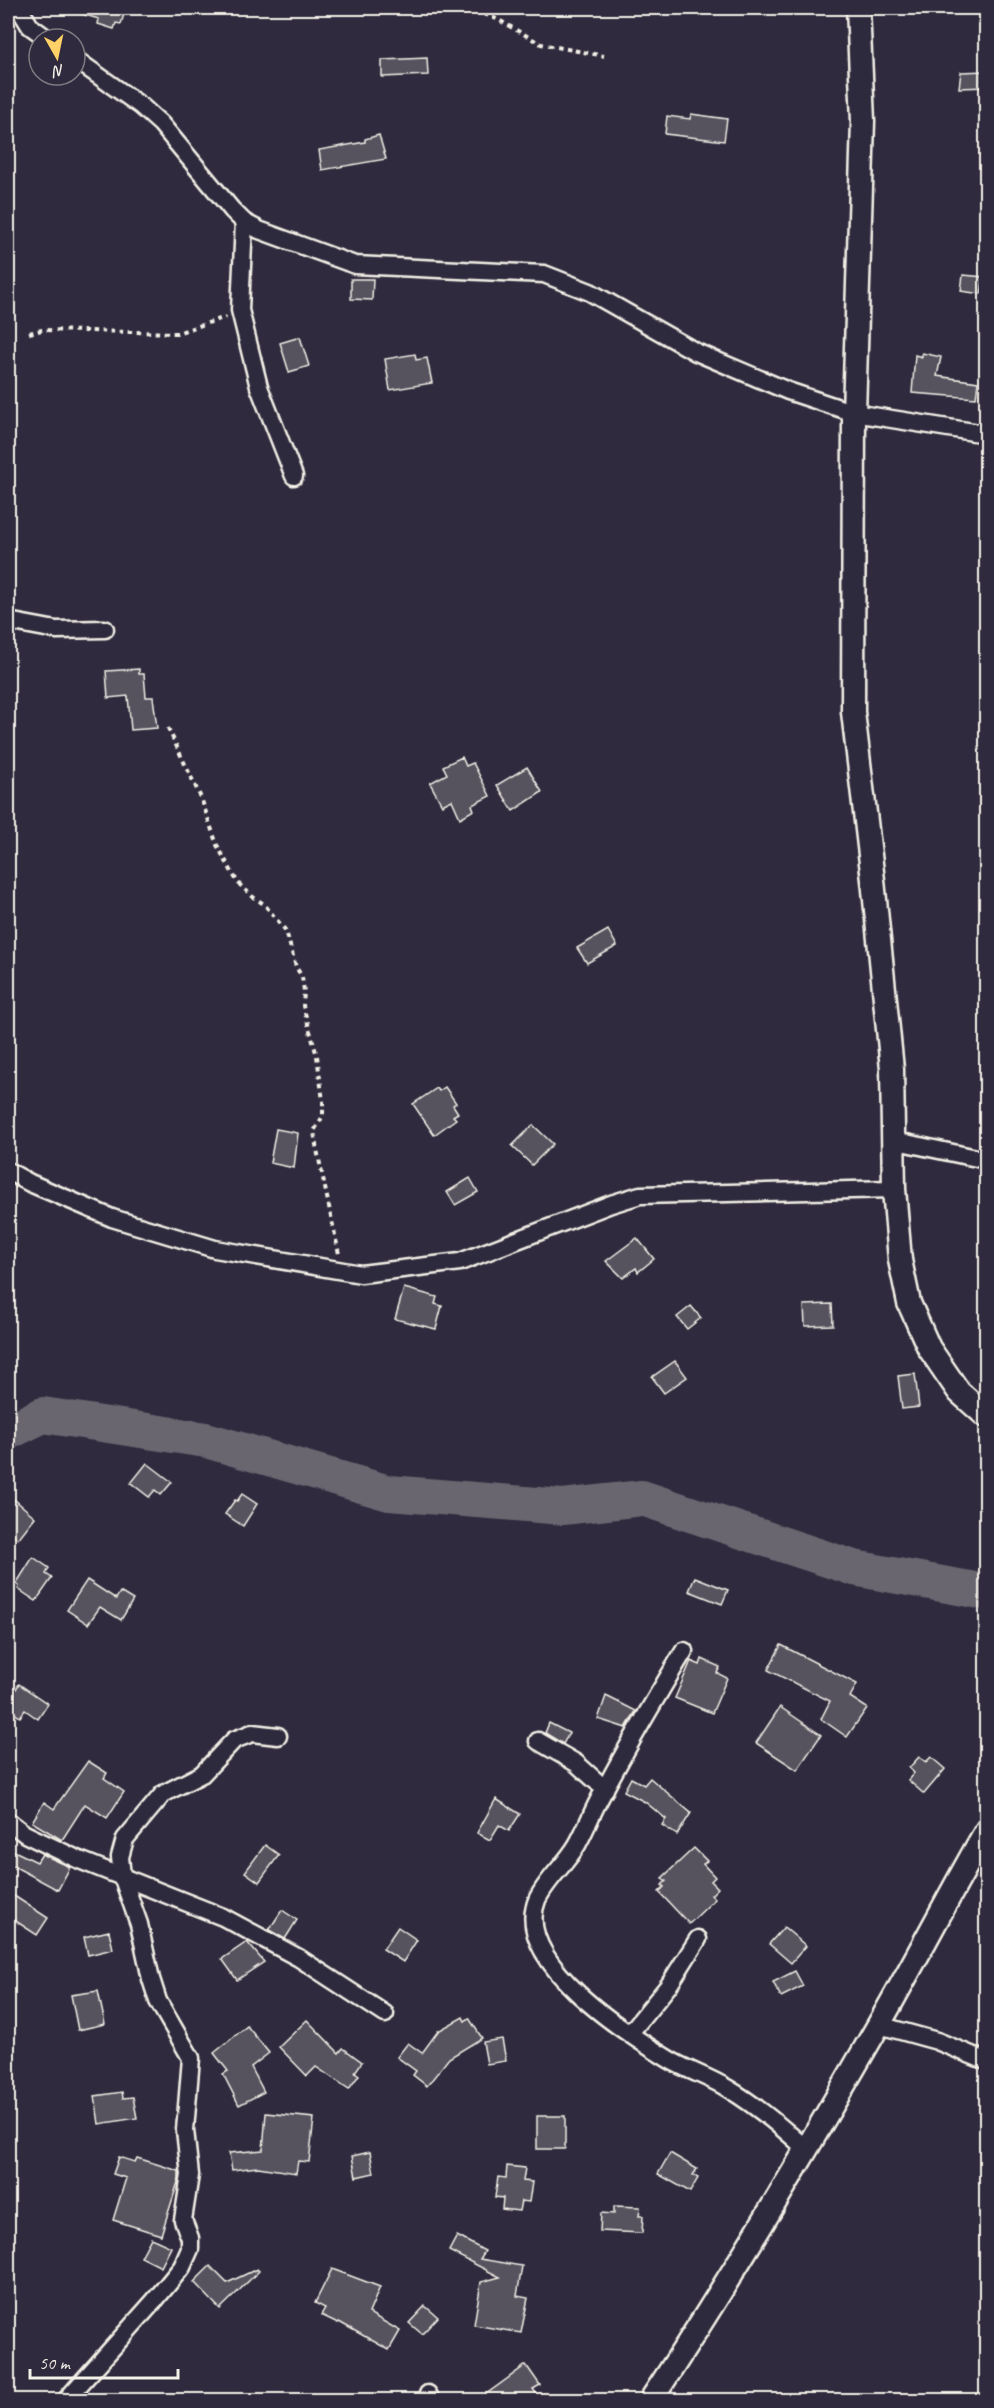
<svg xmlns="http://www.w3.org/2000/svg" width="994" height="2408" viewBox="0 0 994 2408" font-family="Caveat,sans-serif">
  <style>
    .lines { fill: none; stroke-linecap: round; stroke-linejoin: round }
    .river { stroke: #6a6670; stroke-width: 36 }
    .building { fill: #56525f; stroke: #f4f1e8; stroke-width: 1.5 }
    .street-casing { stroke: #f4f1e8; stroke-width: 21 }
    .secondary-casing { stroke: #f4f1e8; stroke-width: 27 }
    .path { stroke: #f4f1e8; stroke-width: 4; stroke-dasharray: 4.5 4.5; stroke-linecap: butt }
    .street { stroke: #2f2a3d; stroke-width: 16 }
    .secondary { stroke: #2f2a3d; stroke-width: 22 }
  </style>
  <rect width="100%" height="100%" fill="#2f2a3d"/>
  <filter id="ink" filterUnits="userSpaceOnUse"><feTurbulence type="fractalNoise" baseFrequency=".0167" numOctaves="2"/><feDisplacementMap in="SourceGraphic" scale="12" xChannelSelector="R" yChannelSelector="G"/><feConvolveMatrix kernelMatrix="1 2 1 2 8 2 1 2 1" color-interpolation-filters="sRGB"/></filter>
  <g filter="url(#ink)">
    <g class="lines">
      <!-- river -->
      <path class="river" d="M8,1432L43,1415L206,1440L389,1493L563,1507L642,1498L854,1568L986,1592"/>
    </g>
    <!-- building -->
    <g class="building">
      <path d="M79,8H126L121,24L116,23L114,29L98,24L99,19L78,13Z"/>
      <path d="M427,58L428,75L382,77V60Z"/>
      <path d="M987,71V87L959,88L961,72Z"/>
      <path d="M691,114L727,119L724,141L665,134L667,116L690,119Z"/>
      <path d="M379,135L386,159L322,170L319,150L365,142V139Z"/>
      <path d="M963,275L984,277L981,294L961,291Z"/>
      <path d="M351,279H373L372,300L351,299Z"/>
      <path d="M300,337L309,366L289,372L280,343Z"/>
      <path d="M922,353L941,357L937,376L978,382L976,398L912,393L915,355L922,357Z"/>
      <path d="M415,354L416,360L427,358L432,383L390,390L385,359Z"/>
      <path d="M139,669V674H144L146,697H153L157,728L131,730L128,696L108,698L106,671Z"/>
      <path d="M462,757L466,766L473,763L490,796L472,805L474,810L460,818L452,800L442,805L430,783L447,774L443,766Z"/>
      <path d="M527,767L542,792L513,811L497,785Z"/>
      <path d="M608,930L617,946L587,963L577,948Z"/>
      <path d="M445,1087L456,1103L453,1105L458,1113L453,1116L456,1119L434,1135L413,1104L437,1088L439,1091Z"/>
      <path d="M533,1125L553,1144L532,1165L512,1146Z"/>
      <path d="M276,1129L298,1133L294,1168L270,1163Z"/>
      <path d="M470,1178L478,1192L455,1205L447,1192Z"/>
      <path d="M637,1238L654,1259L638,1272L636,1268L623,1278L606,1261Z"/>
      <path d="M404,1288L437,1297L435,1304L442,1306L436,1329L395,1319Z"/>
      <path d="M832,1304L833,1325L805,1326L804,1305Z"/>
      <path d="M691,1306L701,1318L687,1329L677,1317Z"/>
      <path d="M675,1361L687,1377L664,1393L652,1377Z"/>
      <path d="M915,1374L919,1407L902,1409L898,1376Z"/>
      <path d="M147,1463L172,1482L161,1495L155,1490L149,1497L131,1483Z"/>
      <path d="M8,1494L35,1517L18,1539L8,1530Z"/>
      <path d="M242,1494L257,1504L243,1526L225,1514L235,1500L237,1501Z"/>
      <path d="M33,1557L49,1568L46,1574L52,1578L36,1601L18,1589L19,1586L16,1584Z"/>
      <path d="M695,1577L728,1590L722,1604L689,1591Z"/>
      <path d="M87,1580L116,1599L120,1592L133,1600L121,1620L100,1607L88,1624L67,1610Z"/>
      <path d="M781,1645L857,1684L850,1697L867,1708L847,1737L821,1719L830,1701L768,1670Z"/>
      <path d="M702,1659L720,1667L717,1673L727,1678L712,1713L675,1698L691,1661L700,1665Z"/>
      <path d="M19,1684L48,1704L38,1719L25,1710L20,1717L8,1709V1702Z"/>
      <path d="M606,1696L636,1711L626,1728L598,1719Z"/>
      <path d="M780,1707L821,1735L797,1770L756,1743Z"/>
      <path d="M549,1723L569,1733L563,1744L545,1733Z"/>
      <path d="M919,1757L926,1762L931,1757L945,1769L924,1794L908,1780L914,1773L909,1768Z"/>
      <path d="M88,1761L107,1773L104,1778L124,1792L107,1818L85,1804L62,1840L32,1822L44,1802L54,1809Z"/>
      <path d="M631,1778L644,1785L650,1778L691,1813L677,1835L662,1825L666,1819L645,1802L624,1791Z"/>
      <path d="M496,1799L520,1814L509,1831L499,1825L490,1840L477,1833Z"/>
      <path d="M265,1845L279,1855L259,1882L245,1872Z"/>
      <path d="M8,1848L37,1862L42,1854L70,1867L58,1890L8,1863Z"/>
      <path d="M694,1848L707,1861L703,1864L715,1877L711,1881L718,1888L711,1895L715,1899L689,1924L659,1892L664,1887L662,1885L666,1881L662,1878Z"/>
      <path d="M8,1892L48,1918L37,1935L8,1916Z"/>
      <path d="M282,1910L297,1920L285,1939L269,1930Z"/>
      <path d="M398,1927L417,1940L403,1962L383,1949Z"/>
      <path d="M784,1927L806,1946L791,1963L769,1944Z"/>
      <path d="M109,1931L113,1949L88,1955L84,1937Z"/>
      <path d="M247,1942L264,1962L237,1980L222,1959Z"/>
      <path d="M795,1971L803,1986L781,1997L773,1982Z"/>
      <path d="M98,1991L105,2024L78,2030L71,1995Z"/>
      <path d="M463,2017L465,2021L469,2018L482,2038L449,2058L427,2086L413,2075L416,2071L397,2057L408,2043L422,2053L438,2031Z"/>
      <path d="M307,2020L339,2053L343,2048L362,2062L355,2072L359,2075L349,2089L316,2067L307,2076L279,2047Z"/>
      <path d="M247,2026L269,2053L251,2067L264,2092L239,2105L223,2074L228,2071L214,2053Z"/>
      <path d="M502,2039L506,2061L487,2064L483,2042Z"/>
      <path d="M122,2092L123,2098L133,2097L137,2118L99,2124L95,2096Z"/>
      <path d="M266,2113L314,2118L309,2162L298,2161L296,2173L258,2167L232,2170L229,2153L263,2150Z"/>
      <rect x="537" y="2116" width="28" height="33"/>
      <path d="M370,2152L374,2173L356,2177L352,2156Z"/>
      <path d="M670,2153L697,2169L693,2175L698,2178L690,2192L658,2174Z"/>
      <path d="M119,2157L135,2162L137,2158L179,2171V2179L161,2235L113,2220L126,2178L113,2174Z"/>
      <path d="M507,2166L525,2168L523,2181L532,2182L529,2202L521,2201L519,2211L502,2209L503,2198L495,2197L498,2177L506,2178Z"/>
      <path d="M614,2206L640,2207L639,2216H643L642,2233L600,2231L601,2213L614,2214Z"/>
      <path d="M457,2236L485,2251L480,2259L522,2266L517,2296L528,2298L521,2333L474,2325L481,2282L500,2277L449,2251Z"/>
      <path d="M151,2238L171,2247L161,2267L141,2257Z"/>
      <path d="M210,2266L227,2283L257,2269L259,2271L220,2309L194,2282Z"/>
      <path d="M332,2269L380,2287L369,2313L400,2331L389,2350L339,2322L338,2323L321,2315L325,2308L315,2303Z"/>
      <path d="M425,2306L438,2317L422,2334L409,2323Z"/>
      <path d="M526,2365L540,2385L533,2389L541,2400H478Z"/>
    </g>
    <g class="lines">
      <!-- street casing -->
      <g class="street-casing">
        <g id="street">
          <path d="M19,8L30,26L48,39"/>
          <path d="M75,59L141,106L161,124L232,210L244,222L259,230L355,265L544,274L590,292L696,352L788,391L854,413L986,434"/>
          <path d="M244,222L240,310L259,387L294,476"/>
          <path d="M8,621L56,630L105,629"/>
          <path d="M892,1140L986,1160"/>
          <path d="M8,1171L30,1183L112,1218L215,1249L361,1274L460,1262L611,1204L640,1195L894,1189"/>
          <path d="M684,1651C655,1699 627,1747 601,1796C592,1812 586,1829 577,1845C566,1864 546,1880 537,1900C512,1962 627,2034 670,2060C689,2071 709,2077 727,2088C756,2105 782,2127 806,2149"/>
          <path d="M538,1741L576,1763L605,1789"/>
          <path d="M8,1821L25,1834L77,1859L223,1917L299,1958L385,2014"/>
          <path d="M879,2025L937,2041L986,2061"/>
          <path d="M630,2033L669,1985L698,1939"/>
          <path d="M428,2394L431,2400"/>
          <path d="M66,2400L155,2300L182,2267L190,2249V2238L183,2220L190,2175L185,2130L191,2058L158,2001L151,1979L139,1924L122,1876L120,1857L125,1839L163,1794L202,1774L234,1740L252,1733L278,1736"/>
        </g>
      </g>
      <!-- secondary casing -->
      <g class="secondary-casing">
        <g id="secondary">
          <path d="M858,8L863,121L854,413L853,712L873,880L892,1069L894,1189L900,1260L909,1303L929,1348L959,1392L986,1416"/>
          <path d="M651,2400C731,2279 805,2153 878,2026C915,1962 949,1895 986,1831"/>
        </g>
      </g>
      <!-- path -->
      <g class="path">
        <path d="M467,8L497,19L541,44L604,56"/>
        <path d="M29,333L42,330L177,333L226,317"/>
        <path d="M168,728L201,798L217,845L238,883L253,897L264,904L286,931L296,967L302,977L304,991L303,1006L317,1056L323,1101V1116L314,1131L316,1145L339,1254"/>
      </g>
      <!-- street -->
      <use href="#street" class="street"/>
      <!-- secondary -->
      <use href="#secondary" class="secondary"/>
    </g>
  </g>
  <!-- margin -->
  <rect width="994" height="2408" fill="none" stroke="#2f2a3d" stroke-width="30"/>
  <rect x="15" y="15" width="964" height="2378" fill="none" stroke="#f4f1e8" stroke-width="2" filter="url(#ink)"/>
  <!-- north arrow -->
  <g transform="translate(57 57) rotate(171)"><circle r="28" fill="#2f2a3d" stroke="#7e7a81" stroke-width="1.5"/>
  <path d="M0-4.5L10 22L0 15L-10 22Z" fill="#ffd166"/>
  <text y="-9" font-size="16" font-weight="bold" text-anchor="middle" fill="#f4f1e8">N</text>
  </g>
  <!-- scale -->
  <path d="M30 2369v9h148v-9" fill="none" stroke="#f4f1e8" stroke-width="3"/>
  <text x="39" y="2369" font-size="18" fill="#f4f1e8" stroke="#2f2a3d" stroke-width="4.5" paint-order="stroke">50 m</text>
</svg>
